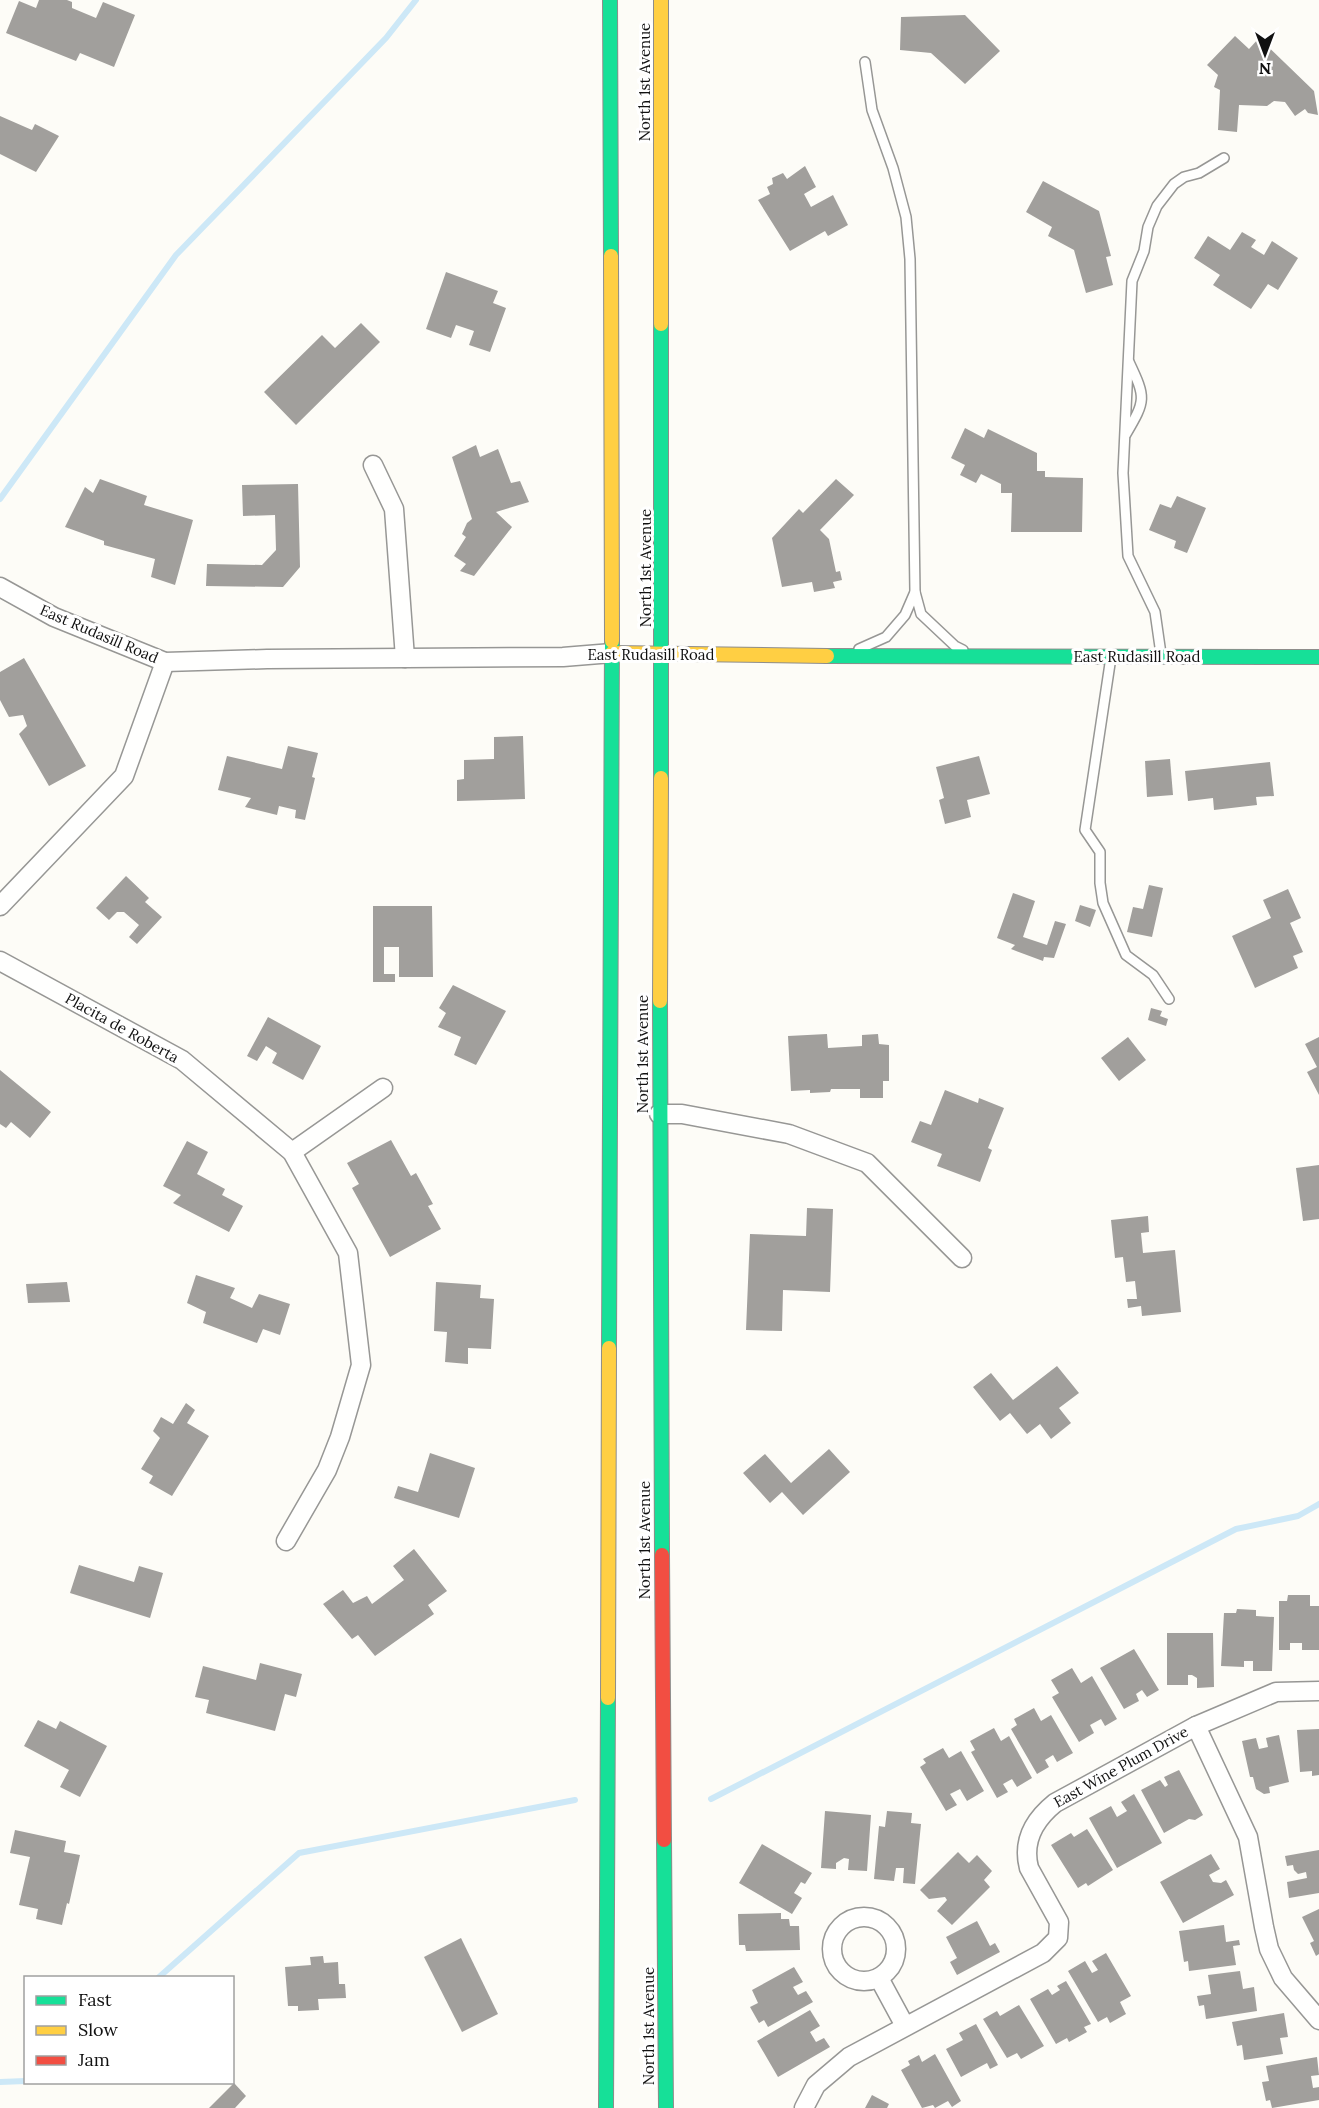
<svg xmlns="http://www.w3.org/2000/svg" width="1319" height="2108" font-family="Lora,serif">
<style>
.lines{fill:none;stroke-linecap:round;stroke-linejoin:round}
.stream{stroke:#cde8f7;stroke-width:6}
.building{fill:#a19f9c}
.lane-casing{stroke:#979795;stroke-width:12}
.street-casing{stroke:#979795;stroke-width:21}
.fast-casing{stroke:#8e8d8b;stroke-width:16}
.slow-casing{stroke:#8e8d8b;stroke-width:16}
.jam-casing{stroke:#8e8d8b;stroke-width:16}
.lane{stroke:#fffffe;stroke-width:9}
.street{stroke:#fffffe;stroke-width:18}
.fast{stroke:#16e098;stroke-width:14}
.slow{stroke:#ffcf43;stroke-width:14}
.jam{stroke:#f24e42;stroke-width:14}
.labels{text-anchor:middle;stroke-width:6;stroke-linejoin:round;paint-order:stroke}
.street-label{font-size:15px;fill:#111;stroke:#fff}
</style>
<rect width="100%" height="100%" fill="#fdfcf7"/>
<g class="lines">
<!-- stream -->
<g class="stream">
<path d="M0,499L176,255L386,38L416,0"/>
<path d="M711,1799L1236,1529L1298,1516L1319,1504"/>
<path d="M158,1978L299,1853L575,1800"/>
<path d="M0,2082L26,2081"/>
</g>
</g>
<!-- building -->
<g class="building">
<path d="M39,0H67L72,2V8L96,18L103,2L135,15L114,67L80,53L76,61L6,33L19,1L36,8Z"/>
<path d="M965,15L1000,51L965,84L931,53L900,50L901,17Z"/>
<path d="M1235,36L1249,49L1259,38L1314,91L1318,115L1308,113L1305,109L1295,116L1285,102L1274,101L1267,106L1239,105L1237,132L1218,130L1220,90L1214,87L1218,75L1207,65Z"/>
<path d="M0,116L32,130L35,124L59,136L36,172L0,154Z"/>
<path d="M805,166L816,187L804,194L811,207L833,195L848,225L828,236L825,231L790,251L758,200L770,194L767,187L773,184L772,178L783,173L787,179Z"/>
<path d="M1043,181L1099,211L1111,256L1106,257L1113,285L1086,293L1074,250L1048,236L1052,227L1026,212Z"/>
<path d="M1242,232L1256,240L1251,247L1264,255L1272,241L1298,258L1278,290L1268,284L1251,309L1213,285L1220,275L1194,258L1208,236L1230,250Z"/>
<path d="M446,272L498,291L493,303L506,308L490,352L469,345L474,331L456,325L451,338L426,329Z"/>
<path d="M361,323L380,342L296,425L264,392L322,335L335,348Z"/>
<path d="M965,428L984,438L988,429L1037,453V471H1045V477L1083,478L1082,532H1011L1012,493H1001V484L981,474L976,483L960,475L965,465L951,458Z"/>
<path d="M476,445L480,457L498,449L511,483L520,481L529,502L496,512L512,527L474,576L460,571L466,564L454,556L466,537L462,534L467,523L472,519L452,457Z"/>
<path d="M100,479L147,496L144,505L193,520L175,585L151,577L155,559L104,545V541L65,527L85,487L93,493Z"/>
<path d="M836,479L854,495L820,530L829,539L836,572L840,571L842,580L833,582L835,588L814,592L812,582L782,587L772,538L799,509L803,513Z"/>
<path d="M298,484L300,567L283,587L206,586L207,564L262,565L276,550L275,515L243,516L242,485Z"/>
<path d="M1177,496L1206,508L1187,553L1174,548L1176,541L1149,530L1160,504L1171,508Z"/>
<path d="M24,658L86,766L49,786L19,734L27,726L23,715L9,717L0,700V672Z"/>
<path d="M523,736L525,799L457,801V780L464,779V760L494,759V737Z"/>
<path d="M288,746L318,753L312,777L315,778L305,820L295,818L296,810L279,806L277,815L245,807L251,798L218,790L227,756L282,769Z"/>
<path d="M979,756L990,794L967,800L971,817L945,824L939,800L944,798L936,767Z"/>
<path d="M1170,759L1173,795L1147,797L1145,761Z"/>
<path d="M1270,762L1274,796L1256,797L1257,805L1214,810L1213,798L1188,801L1185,771Z"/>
<path d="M126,876L149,898L145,902L162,917L137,944L129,937L139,925L124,912H117L109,920L96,908Z"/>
<path d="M1149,885L1163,888L1152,937L1127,932L1133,907L1143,909Z"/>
<path d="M1288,889L1301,918L1290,923L1303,952L1293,956L1298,968L1255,988L1232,936L1271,918L1263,900Z"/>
<path d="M1013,893L1035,901L1023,937L1047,945L1055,921L1066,924L1054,958L1044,957L1043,961L1011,949L1015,945L997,938Z"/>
<path d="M1080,905L1096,910L1090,927L1075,921Z"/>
<path d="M373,906H432L433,977H399V947H384V974H395V982H373Z"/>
<path d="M453,985L506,1011L476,1065L454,1055L461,1037L438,1027L446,1013L439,1008Z"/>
<path d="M1151,1008L1162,1011L1160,1016L1168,1019L1166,1026L1148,1020Z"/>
<path d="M268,1017L321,1046L303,1080L272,1063L277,1053L266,1046L257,1061L247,1056Z"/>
<path d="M827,1034L828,1048L862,1046V1035L878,1034L879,1044L889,1045V1081H883V1098H860V1089H831L830,1092L810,1093V1090L791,1091L788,1036Z"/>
<path d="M1128,1037L1146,1060L1119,1081L1101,1058Z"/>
<path d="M1319,1037V1095L1307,1072L1317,1067L1305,1044Z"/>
<path d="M0,1070L51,1112L30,1138L11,1122L6,1128L0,1124Z"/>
<path d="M945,1090L978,1103L979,1098L1004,1108L988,1148L992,1150L980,1182L937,1166L942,1154L911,1142L920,1121L931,1125Z"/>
<path d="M391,1140L411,1176L416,1173L433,1204L428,1206L441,1229L390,1257L352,1188L359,1184L347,1163Z"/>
<path d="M187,1141L208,1152L197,1174L225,1189L222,1195L243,1206L229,1232L173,1203L181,1195L163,1186Z"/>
<path d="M1319,1165V1219L1303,1221L1296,1168Z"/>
<path d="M807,1208L833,1209L830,1292L783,1290L782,1331L746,1330L750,1234L806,1236Z"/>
<path d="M1148,1216L1149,1232L1141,1233L1143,1253L1175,1250L1181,1312L1142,1316L1141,1306L1128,1308L1127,1299H1137L1135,1281L1126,1282L1123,1257L1115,1258L1111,1220Z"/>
<path d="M196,1275L235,1288L230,1298L252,1308L259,1294L290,1304L280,1335L263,1329L257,1343L203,1323L206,1312L187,1303Z"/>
<path d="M67,1282L70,1302L28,1303L26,1284Z"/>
<path d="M436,1282L481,1285L480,1298L494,1299L491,1349L468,1348V1364L445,1362L447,1332L434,1331Z"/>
<path d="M1057,1366L1079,1393L1059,1408L1071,1423L1051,1439L1040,1424L1027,1434L1010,1413L1000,1421L973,1387L991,1373L1013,1400Z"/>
<path d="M186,1403L195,1410L187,1423L209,1436L172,1496L149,1483L153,1476L141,1469L160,1438L153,1431L161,1417L173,1424Z"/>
<path d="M829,1449L850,1472L803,1515L782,1492L770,1503L743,1473L765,1454L791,1483Z"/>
<path d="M430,1453L475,1468L459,1518L394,1498L398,1486L418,1492Z"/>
<path d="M414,1549L447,1591L428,1605L434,1614L375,1656L358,1635L352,1639L323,1604L343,1590L353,1603L367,1596L372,1604L404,1580L393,1566Z"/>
<path d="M79,1565L134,1582L139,1566L163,1573L150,1618L70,1593Z"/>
<path d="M1288,1595H1310V1606H1319V1650H1302V1643H1290V1650H1279V1601H1287Z"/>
<path d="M1237,1609L1256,1610V1616L1274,1617L1272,1671H1253V1661H1244V1667L1221,1666L1224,1613H1236Z"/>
<path d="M1167,1633H1213L1214,1687L1197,1688V1678L1192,1675H1188V1685H1167Z"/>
<path d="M1134,1649L1159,1690L1147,1697L1142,1690L1136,1694L1139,1701L1124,1709L1100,1668Z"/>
<path d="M260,1663L302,1674L296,1697L285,1694L275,1731L206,1713L209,1700L195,1697L203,1666L256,1680Z"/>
<path d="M1072,1668L1081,1683L1092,1676L1117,1719L1105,1726L1101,1719L1090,1725L1094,1733L1079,1742L1052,1697L1059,1693L1051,1680Z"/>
<path d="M1034,1708L1041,1721L1051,1715L1073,1753L1057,1762L1053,1755L1045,1760L1049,1767L1037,1774L1011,1729L1017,1725L1014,1719Z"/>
<path d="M38,1720L56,1729L60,1721L107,1746L80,1797L60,1787L69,1770L24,1746Z"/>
<path d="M994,1728L1001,1741L1009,1736L1032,1778L1017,1787L1012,1779L1003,1784L1008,1792L997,1798L971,1752L975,1750L970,1741Z"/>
<path d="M1319,1729V1775L1312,1776V1771L1300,1772L1297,1730Z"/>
<path d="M1279,1735L1289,1782L1269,1787L1270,1793L1264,1794L1256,1789L1253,1777H1250L1242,1741L1256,1738L1259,1749L1268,1747L1266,1738Z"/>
<path d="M943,1748L949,1758L961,1751L984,1791L967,1801L960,1789L950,1794L957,1805L946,1811L920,1767L926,1763L923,1759Z"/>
<path d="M1179,1770L1203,1815L1195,1820L1189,1819L1164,1833L1141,1790L1160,1780L1165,1787L1168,1785L1164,1777Z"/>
<path d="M1134,1794L1162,1843L1117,1868L1089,1818L1111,1806L1117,1817L1127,1811L1121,1802Z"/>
<path d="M825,1811L871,1815L867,1871L848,1870L849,1859L844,1858L836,1863V1869L821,1868Z"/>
<path d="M887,1811L912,1813L911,1823L921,1824L915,1884L903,1883L904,1868H896L894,1881L874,1879L879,1826L885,1827Z"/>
<path d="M1087,1829L1113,1870L1088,1886L1086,1883L1078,1888L1051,1845L1071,1833L1074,1837Z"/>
<path d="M15,1830L66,1841L64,1852L80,1855L69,1904L67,1903L62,1925L36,1919L38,1909L19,1905L30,1857L10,1853Z"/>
<path d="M762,1844L812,1873L805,1884L801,1882L794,1893L802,1898L792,1914L739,1883Z"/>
<path d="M1319,1850V1893L1289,1898L1287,1882L1307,1878L1306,1872L1298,1874L1294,1870L1293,1865L1287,1866L1285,1856Z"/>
<path d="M958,1852L969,1863L977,1855L992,1871L984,1880L990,1887L952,1925L937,1911L947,1900L945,1897L929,1899L920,1890Z"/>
<path d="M1211,1854L1220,1869L1209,1875L1213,1882L1221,1883L1226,1880L1234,1895L1183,1923L1160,1882Z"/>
<path d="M1319,1909V1954L1316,1956L1310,1943L1314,1941L1302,1917Z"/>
<path d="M781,1913V1919H789L790,1926H799L800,1950L746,1951L745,1945H739L738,1914Z"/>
<path d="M977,1921L990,1946L995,1943L1000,1952L957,1975L950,1962L957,1958L946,1937Z"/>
<path d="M1224,1925L1226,1942L1239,1940L1240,1945L1233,1946L1236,1965L1189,1971L1188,1961L1184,1962L1179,1931Z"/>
<path d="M461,1938L498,2014L462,2032L424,1957Z"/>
<path d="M1106,1953L1131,1996L1120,2002L1126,2014L1110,2023L1107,2017L1098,2022L1068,1971L1085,1961L1092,1973L1098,1970L1092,1961Z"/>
<path d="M323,1956L324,1963L338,1962L339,1984H345L346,1998L318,1999L319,2010L298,2011V2006H288L285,1967L311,1965L310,1957Z"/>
<path d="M794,1967L803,1982L793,1987L798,1995L806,1991L813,2002L768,2027L764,2020L759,2023L750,2007L758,2003L752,1990Z"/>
<path d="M1240,1971L1243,1989L1254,1987L1257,2011L1206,2019L1204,2005L1199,2006L1197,1996L1211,1994L1208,1975Z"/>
<path d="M1066,1981L1091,2024L1084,2027L1087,2032L1069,2042L1067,2038L1056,2044L1030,1999L1048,1989L1052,1995L1060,1990L1057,1986Z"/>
<path d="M1019,2005L1044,2046L1021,2059L1017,2053L1007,2058L983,2019L997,2011L1000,2016Z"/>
<path d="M810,2010L820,2026L810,2032L816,2042L824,2038L830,2047L778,2077L757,2041Z"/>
<path d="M1284,2013L1288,2037L1280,2038L1283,2054L1244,2060L1242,2045L1237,2046L1232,2022Z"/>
<path d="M976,2024L998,2065L990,2069L987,2063L961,2077L946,2049L963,2040L959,2033Z"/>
<path d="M935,2054L961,2101L952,2107L948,2101L935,2108L933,2105L922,2108L901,2070L910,2065L908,2061L919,2055L922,2062Z"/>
<path d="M1317,2057L1319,2075L1311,2076L1313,2088L1319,2087V2100L1272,2108L1270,2100L1266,2101L1262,2082L1269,2081L1266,2066Z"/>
<path d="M234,2083L246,2096L235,2108H209Z"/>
<path d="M872,2095L889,2104L887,2108H865Z"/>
</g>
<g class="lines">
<!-- lane casing -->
<g class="lane-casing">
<g id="lane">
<path d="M1126,434C1146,400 1146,398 1129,362"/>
<path d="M915,592L921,614L955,646L963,650"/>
<path d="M859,649L886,637L905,615L915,592L910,259L906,217L893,168L872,110L865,62"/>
<path d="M1161,654L1155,612L1128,556L1123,473L1132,281L1144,251L1148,227L1157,206L1174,184L1184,177L1199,173L1224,158"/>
<path d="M1111,657L1085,830L1100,852V883L1103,903L1126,955L1153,975L1169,999"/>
</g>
</g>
<!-- street casing -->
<g class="street-casing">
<g id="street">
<path d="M373,465L394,509L405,658"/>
<path d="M0,587L54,617L165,662L267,659L563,657L612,653"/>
<path d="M0,906L124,776L165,662"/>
<path d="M0,961L182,1060L292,1152L348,1253L361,1365L340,1437L327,1470L286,1541"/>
<path d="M659,1114H682L789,1134L867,1163L962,1258"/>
<path d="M292,1152L383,1088"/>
<path d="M1196,1726L1248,1837L1264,1927L1269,1949L1283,1978L1319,2020"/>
<circle cx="864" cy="1949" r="32"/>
<path d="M879,1978L905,2026"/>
<path d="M804,2108L816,2085L849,2057L1043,1953L1058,1938L1059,1922L1029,1868C1022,1841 1034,1820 1055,1803L1196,1726L1276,1692L1319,1691"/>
</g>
</g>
<!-- fast casing -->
<g class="fast-casing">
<g id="fast">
<path d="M610,0L611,256"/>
<path d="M827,656L1319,657"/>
<path d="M661,778V324"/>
<path d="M660,1001L662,1555"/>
<path d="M609,1348L612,641"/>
<path d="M664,1840L666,2108"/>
<path d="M606,2108L608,1698"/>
</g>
</g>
<!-- slow casing -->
<g class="slow-casing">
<g id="slow">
<path d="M661,0V324"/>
<path d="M611,256L612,641"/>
<path d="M612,653L827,656"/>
<path d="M660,1001L661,778"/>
<path d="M608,1698L609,1348"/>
</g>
</g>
<!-- jam casing -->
<g class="jam-casing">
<path id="jam" d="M662,1555L664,1840"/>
</g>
<!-- lane -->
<use href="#lane" class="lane"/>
<!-- street -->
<use href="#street" class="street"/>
<!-- fast -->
<use href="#fast" class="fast"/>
<!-- slow -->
<use href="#slow" class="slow"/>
<!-- jam -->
<use href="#jam" class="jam"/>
</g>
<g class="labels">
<!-- street labels -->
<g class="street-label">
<text transform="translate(645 82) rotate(-90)" y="5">North 1st Avenue</text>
<text transform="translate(646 568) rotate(-90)" y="5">North 1st Avenue</text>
<text transform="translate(99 634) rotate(23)" y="5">East Rudasill Road</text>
<text x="651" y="660">East Rudasill Road</text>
<text x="1137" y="662">East Rudasill Road</text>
<text transform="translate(122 1028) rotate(29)" y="5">Placita de Roberta</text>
<text transform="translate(643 1054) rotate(-90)" y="5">North 1st Avenue</text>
<text transform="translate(645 1540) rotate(-90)" y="5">North 1st Avenue</text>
<text transform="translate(1121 1767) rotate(-29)" y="5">East Wine Plum Drive</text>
<text transform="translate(649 2026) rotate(-90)" y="5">North 1st Avenue</text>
</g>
</g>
<!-- legend -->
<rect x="24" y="1976" width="210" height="108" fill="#ffffff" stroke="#a0a0a0" stroke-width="1.5"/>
<rect x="36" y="1996" width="30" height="9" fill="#16e098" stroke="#a0a0a0" stroke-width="1.5"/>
<text x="78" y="2006" font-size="18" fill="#111111">Fast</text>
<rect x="36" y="2026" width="30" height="9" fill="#ffcf43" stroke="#a0a0a0" stroke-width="1.5"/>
<text x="78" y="2036" font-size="18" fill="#111111">Slow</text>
<rect x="36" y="2056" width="30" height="9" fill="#f24e42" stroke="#a0a0a0" stroke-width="1.5"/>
<text x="78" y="2066" font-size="18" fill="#111111">Jam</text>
<!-- north arrow -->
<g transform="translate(1265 54) rotate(180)" stroke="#ffffff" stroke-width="4.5" paint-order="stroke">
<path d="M0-4.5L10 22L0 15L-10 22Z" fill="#111111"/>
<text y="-9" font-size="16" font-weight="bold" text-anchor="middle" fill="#111111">N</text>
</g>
</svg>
